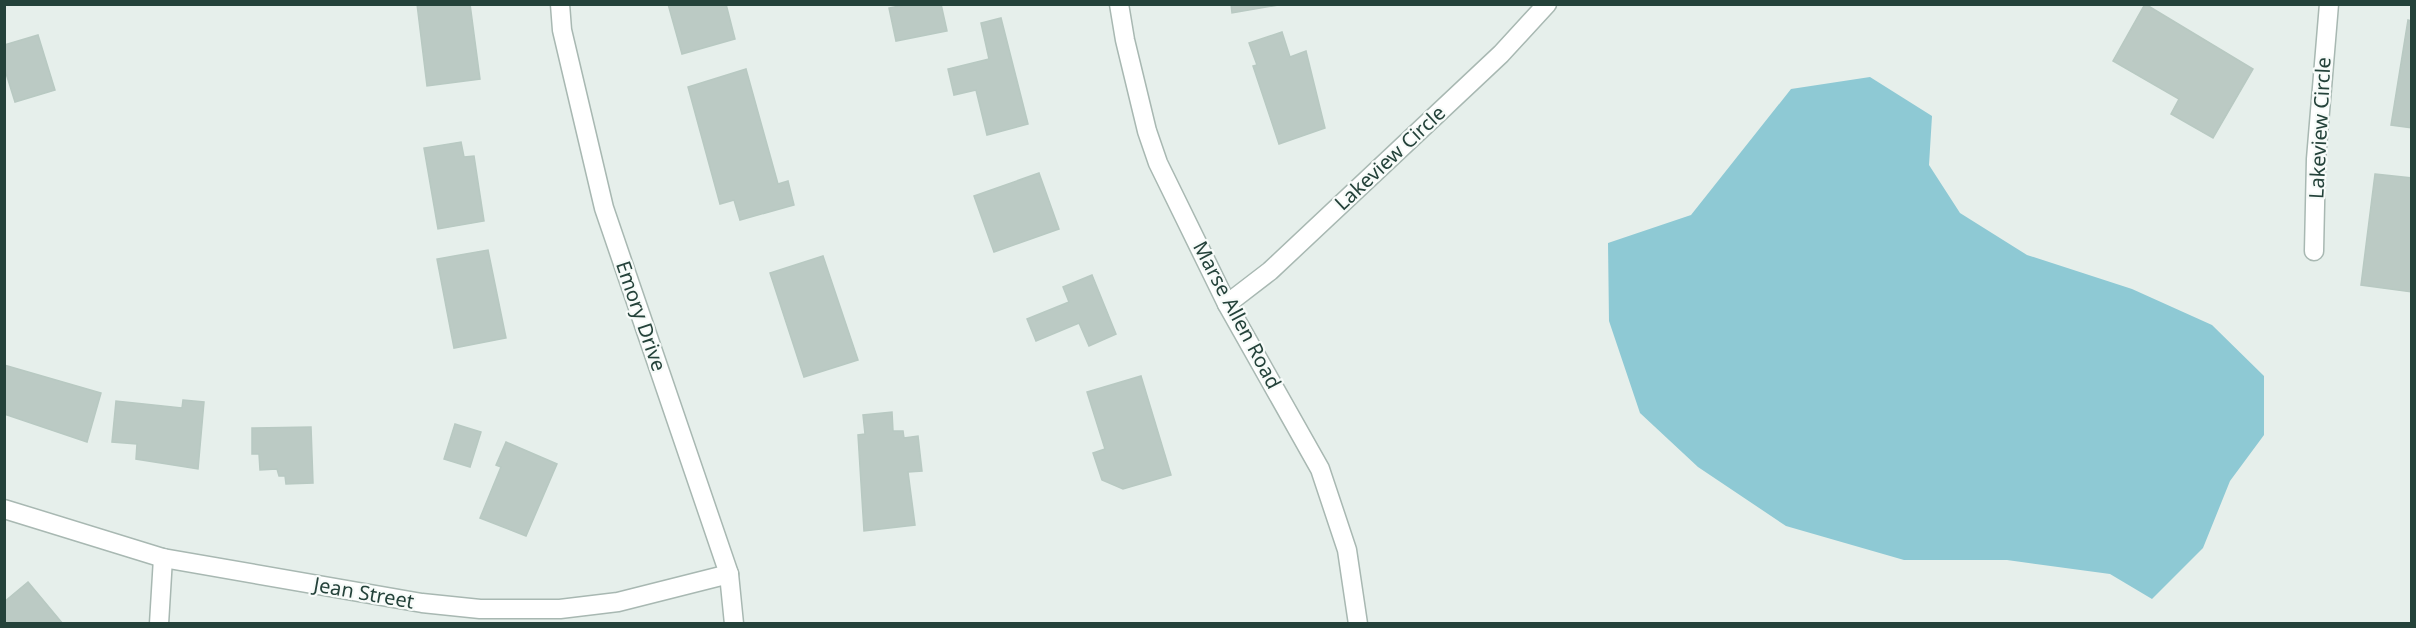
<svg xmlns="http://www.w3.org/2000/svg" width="2416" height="628" font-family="'Noto Sans',sans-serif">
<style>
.water{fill:#8ec9d4}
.building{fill:#bbcac4;stroke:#b8c9c2;stroke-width:1.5}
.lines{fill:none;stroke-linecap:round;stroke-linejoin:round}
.street-casing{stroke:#a8b8b2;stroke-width:21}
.street{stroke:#fff;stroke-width:18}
.labels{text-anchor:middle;stroke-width:4.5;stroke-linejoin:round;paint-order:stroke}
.street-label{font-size:20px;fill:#24423a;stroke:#f7fbf9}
</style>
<rect width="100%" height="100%" fill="#e6efeb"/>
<!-- water -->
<path class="water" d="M1870,77L1932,116L1929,165L1960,213L2027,255L2132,289L2212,325L2264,376V435L2230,481L2203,548L2152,599L2110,574L2007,560H1904L1786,526L1698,467L1640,413L1609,321L1608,243L1691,215L1791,89Z"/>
<!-- building -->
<g class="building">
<path d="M417,4H470L480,79L427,86Z"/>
<path d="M668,4H726L735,39L682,54Z"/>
<path d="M909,4H941L947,31L896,41L889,8Z"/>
<path d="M1231,4H1284L1232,13Z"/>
<path d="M2145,4L2253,69L2213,138L2171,114L2179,99L2113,61Z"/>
<path d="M1001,18L1028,124L987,135L976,90L954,95L948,69L989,59L981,23Z"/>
<path d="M2408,20L2412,21V128L2391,125Z"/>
<path d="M1282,32L1290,57L1306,51L1325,128L1279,144L1253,66L1257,65L1249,43Z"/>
<path d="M38,35L55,90L15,102L4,67V45Z"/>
<path d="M746,69L778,184L788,181L794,205L740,220L734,200L720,204L688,87Z"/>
<path d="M461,142L464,157L474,156L484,221L438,229L424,148Z"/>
<path d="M1039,173L1059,229L994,252L974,196Z"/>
<path d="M2375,174L2412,178V292L2361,285Z"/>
<path d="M488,250L506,338L454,348L437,259Z"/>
<path d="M823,256L858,360L804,377L770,273Z"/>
<path d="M1092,275L1116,334L1089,346L1079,323L1036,341L1027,319L1069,302L1063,287Z"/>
<path d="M4,365L101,393L87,442L4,414Z"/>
<path d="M1141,376L1171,475L1123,489L1102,480L1093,453L1105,449L1087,392Z"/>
<path d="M183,400L204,402L198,469L136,459L137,444L112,442L116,401L182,408Z"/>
<path d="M892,412L893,431H903L904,438L918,436L922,471L908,472L915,525L864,531L858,435L865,434L863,415Z"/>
<path d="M455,424L481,432L470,467L444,459Z"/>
<path d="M311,427L313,483L286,484L285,476H279L277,469L260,470L259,454H252V428Z"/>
<path d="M506,442L557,464L526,536L480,518L501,467L496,465Z"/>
<path d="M28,582L63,624H4V602Z"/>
</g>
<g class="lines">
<!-- street casing -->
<g class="street-casing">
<g id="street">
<path d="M560,4L562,30L604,208L729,574L734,624"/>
<path d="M1119,4L1125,40L1147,131L1158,163L1227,304L1320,469L1347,550L1358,624"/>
<path d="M2314,251L2316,159L2329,4"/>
<path d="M1227,304L1270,271L1501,54L1547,4"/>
<path d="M4,509L163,558L422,603L480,609H560L618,602L729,574"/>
<path d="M159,624L163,558"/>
</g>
</g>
<!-- street -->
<use href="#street" class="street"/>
</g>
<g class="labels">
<!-- street labels -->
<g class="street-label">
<text transform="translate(2320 128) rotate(-87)" y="7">Lakeview Circle</text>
<text transform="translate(1390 158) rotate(-43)" y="7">Lakeview Circle</text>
<text transform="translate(1237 315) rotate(62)" y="7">Marse Allen Road</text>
<text transform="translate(641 316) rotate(71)" y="7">Emory Drive</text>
<text transform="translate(364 593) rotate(10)" y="7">Jean Street</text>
</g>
</g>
<!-- border -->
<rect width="2416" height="628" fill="none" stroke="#24423a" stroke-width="12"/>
</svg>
